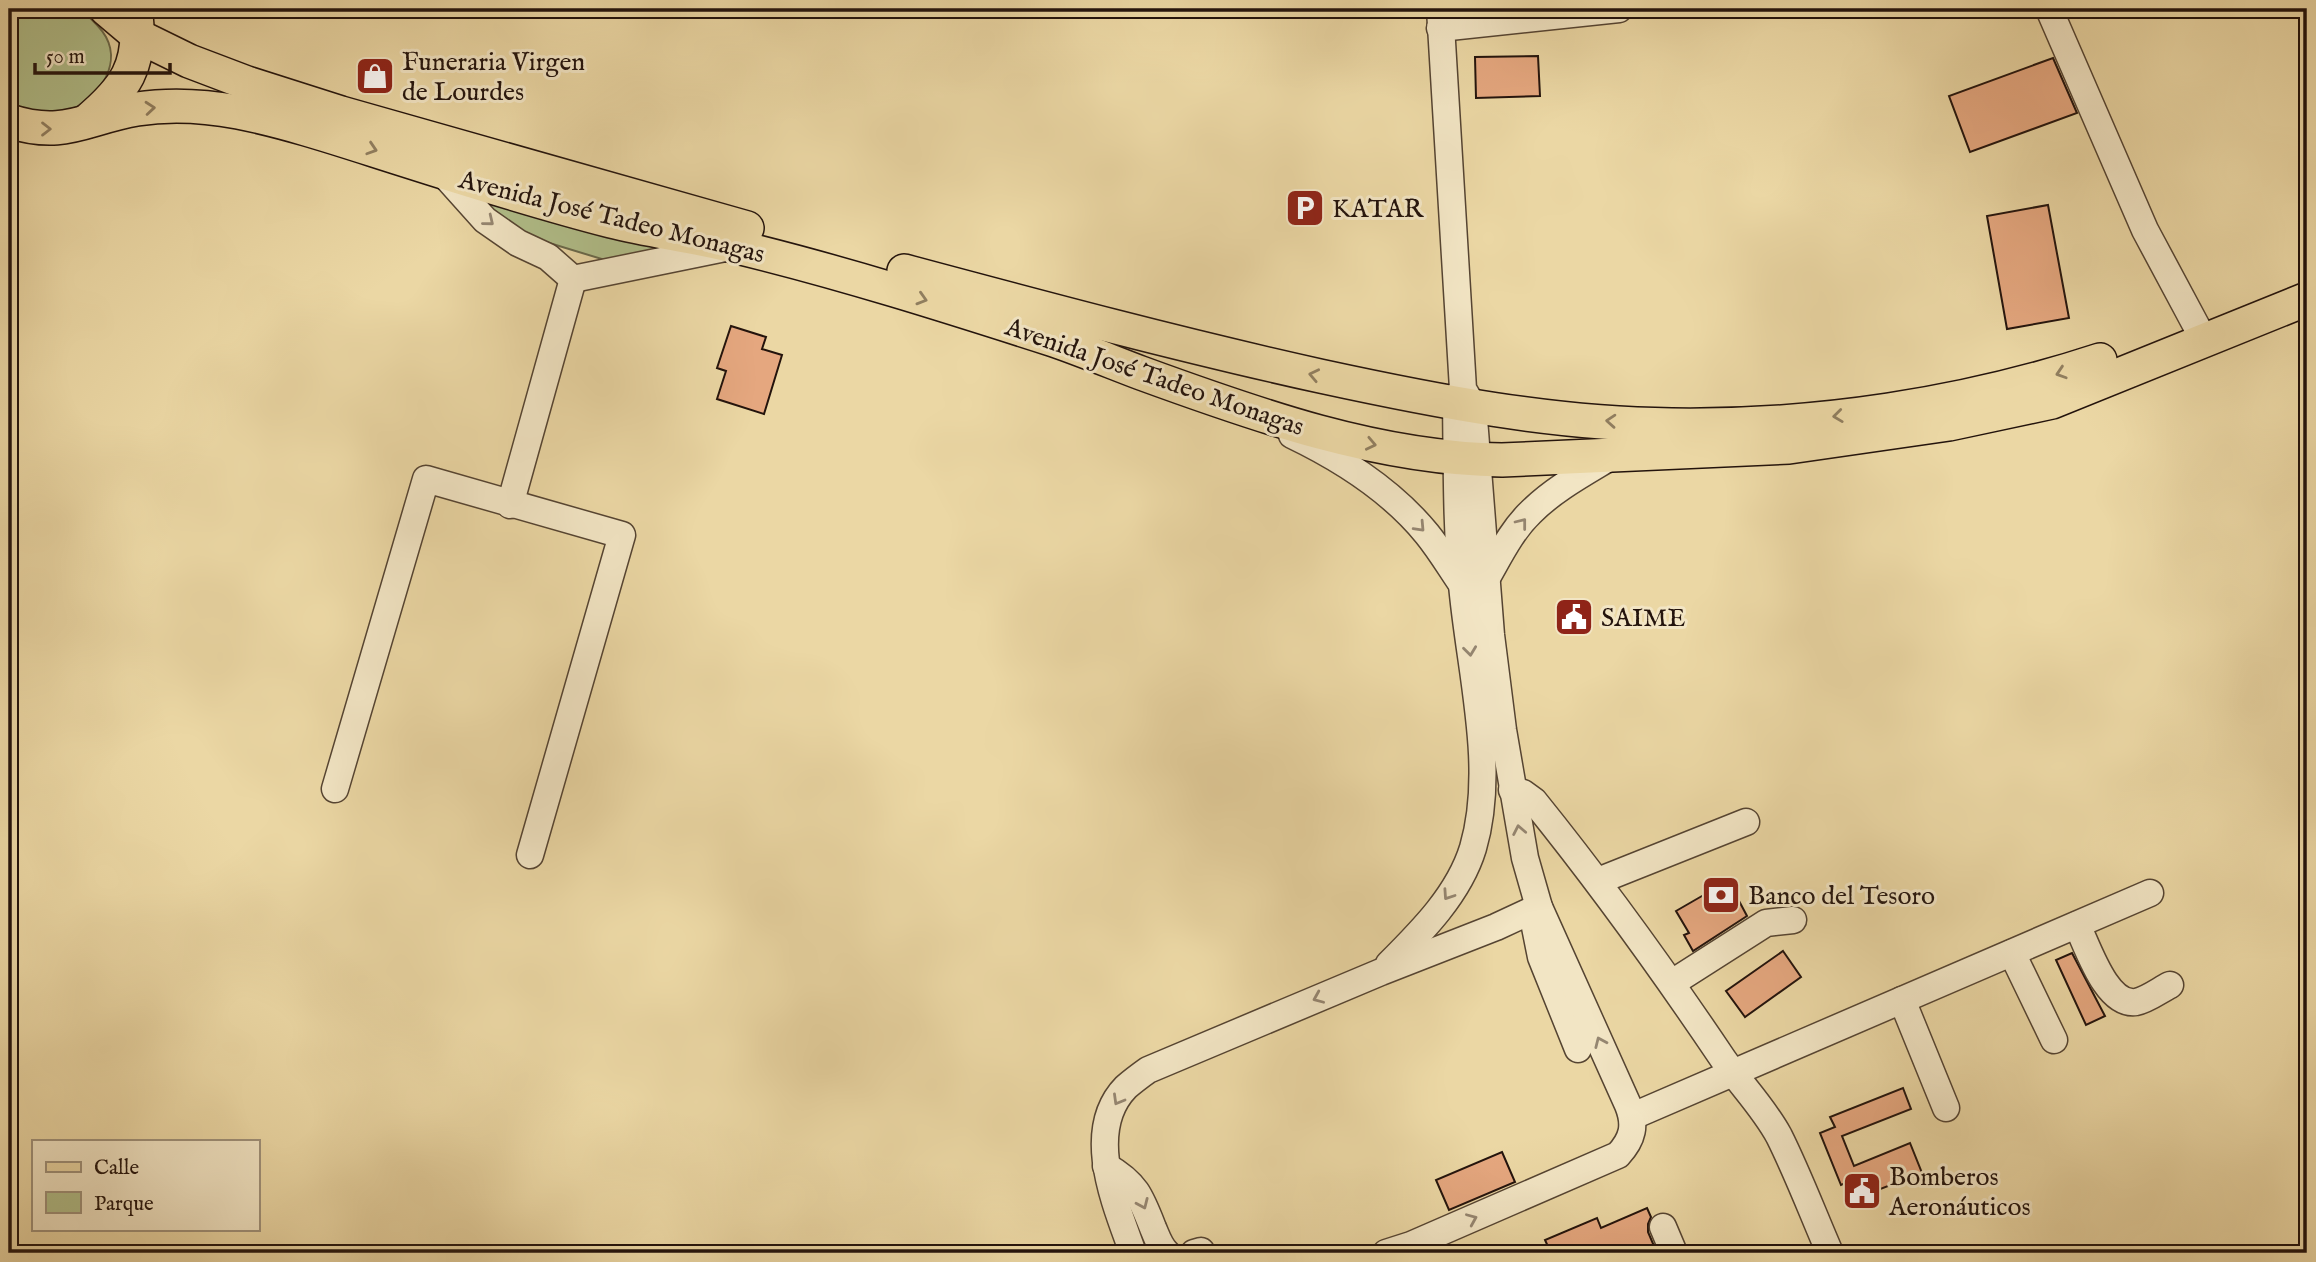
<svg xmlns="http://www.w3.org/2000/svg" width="2316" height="1262" font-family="'IM FELL English',serif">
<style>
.green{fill:#b1bf8a;stroke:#6a694b;stroke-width:2}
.building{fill:#e5a77f;stroke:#23130c;stroke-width:2}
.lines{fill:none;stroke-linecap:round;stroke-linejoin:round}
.minor-casing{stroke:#554432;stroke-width:29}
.major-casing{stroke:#23130c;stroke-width:36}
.minor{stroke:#f2e5c4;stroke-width:26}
.major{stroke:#ebd7a4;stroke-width:33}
.oneway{stroke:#917f60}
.oneway2{stroke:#958671}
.labels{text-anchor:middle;stroke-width:6;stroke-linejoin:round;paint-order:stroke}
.poi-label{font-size:26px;fill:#23130c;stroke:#f2e5c4;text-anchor:start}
.street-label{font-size:26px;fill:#23130c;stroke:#f2e5c4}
</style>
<rect width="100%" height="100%" fill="#ebd7a4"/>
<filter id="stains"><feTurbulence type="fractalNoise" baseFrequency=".00286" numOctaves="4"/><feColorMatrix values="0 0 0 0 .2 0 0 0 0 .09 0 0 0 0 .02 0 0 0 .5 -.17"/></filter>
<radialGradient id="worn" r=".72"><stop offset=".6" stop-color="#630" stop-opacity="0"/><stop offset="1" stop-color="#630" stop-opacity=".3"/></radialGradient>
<!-- green -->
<g class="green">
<path d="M9,9H80C89,17 100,26 106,37C123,68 93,105 64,114C51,119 23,114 9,114Z"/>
<path d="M468,192L677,253L605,260L533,238Z"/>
</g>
<!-- building -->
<g class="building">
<path d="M1538,56L1540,96L1476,98L1475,57Z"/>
<path d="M2053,58L2077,113L1970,152L1949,96Z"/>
<path d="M2048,205L2069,318L2007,329L1987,216Z"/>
<path d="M731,326L766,337L762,349L782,355L764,414L717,399L726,371L717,368Z"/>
<path d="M1721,885L1732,903L1738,899L1747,916L1693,951L1684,935L1689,933L1676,911Z"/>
<path d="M1783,951L1801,977L1745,1017L1726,991Z"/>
<path d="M2072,953L2105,1016L2086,1025L2056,960Z"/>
<path d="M1903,1088L1911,1109L1842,1136L1854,1166L1910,1143L1922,1173L1857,1198L1850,1181L1841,1185L1820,1133L1835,1127L1830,1117Z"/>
<path d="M1502,1152L1515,1182L1449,1210L1436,1180Z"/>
<path d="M1647,1208L1651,1217L1648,1224V1232L1657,1253H1551L1545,1240L1597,1218L1601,1228Z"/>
</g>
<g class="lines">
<!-- minor casing -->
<g class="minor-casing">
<g id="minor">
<path d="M2049,9L2145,230L2198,329"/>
<path d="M1440,28L1619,9"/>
<path d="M442,172L485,220L518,243L548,257L573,279L730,247"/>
<path d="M1292,435C1342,459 1392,491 1427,534C1440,550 1450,567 1461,583"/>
<path d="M510,505L573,279"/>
<path d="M1485,581C1499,557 1511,531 1531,512C1554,489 1584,473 1612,456"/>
<path d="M335,789L426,479L622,535L530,855"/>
<path d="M1512,790L1523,793L1534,801C1601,884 1663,970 1723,1059C1741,1085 1764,1108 1779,1136C1798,1174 1813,1214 1830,1253"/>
<path d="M1598,881L1746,822"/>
<path d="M1534,922L1541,957L1578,1049"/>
<path d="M2077,925C2088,947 2106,1006 2136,1002C2147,1000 2160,990 2170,985"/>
<path d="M2012,953L2054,1040"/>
<path d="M1389,964C1422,931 1459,894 1473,848C1497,767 1469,668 1462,584C1456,524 1457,463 1456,403L1460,393"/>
<path d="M1672,983L1766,923L1793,920"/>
<path d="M1902,1000L1946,1108"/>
<path d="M1633,1116L2150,893"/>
<path d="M1106,1166C1136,1183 1141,1197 1153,1228C1157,1237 1160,1247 1167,1253"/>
<path d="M1663,1227L1674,1253"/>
<path d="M1133,1253C1116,1205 1083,1131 1126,1087C1133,1081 1141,1075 1148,1070L1381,972L1496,927L1539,907"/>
<path d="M1194,1253L1201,1251"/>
<path d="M1386,1253L1411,1245L1618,1155C1633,1139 1636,1125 1628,1105L1539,907L1525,858L1503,730L1491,635L1473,406L1463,389L1440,9"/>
</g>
</g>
<!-- major casing -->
<g class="major-casing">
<g id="major">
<path d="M106,9L138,36L189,61L247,83L341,113L747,228"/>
<path d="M9,121C65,139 84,118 137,109C170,104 205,106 238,112C293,123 348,142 402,159C471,181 541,203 611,221C651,231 693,236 733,246C841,272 948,306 1054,340C1083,350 1112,362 1141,373C1256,415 1380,459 1502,460L1789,447L1949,424L2052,402L2307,299"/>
<path d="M87,121C125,89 142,66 136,15"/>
<path d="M904,271C1042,308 1180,345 1320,376C1435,401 1553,424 1672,425C1816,427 1963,405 2100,360"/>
</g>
</g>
<!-- minor -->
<use href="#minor" class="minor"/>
<!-- major -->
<use href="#major" class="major"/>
</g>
<!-- one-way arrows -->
<defs><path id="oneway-chevron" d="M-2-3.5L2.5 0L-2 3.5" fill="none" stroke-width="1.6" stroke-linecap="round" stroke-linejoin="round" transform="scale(1.75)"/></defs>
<g class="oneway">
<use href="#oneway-chevron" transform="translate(150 108) rotate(-5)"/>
<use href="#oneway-chevron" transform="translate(46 129)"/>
<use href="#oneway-chevron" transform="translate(372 149) rotate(18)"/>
<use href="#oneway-chevron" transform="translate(922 299) rotate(17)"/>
<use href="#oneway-chevron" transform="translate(2061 373) rotate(162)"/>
<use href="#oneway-chevron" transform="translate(1314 375) rotate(-168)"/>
<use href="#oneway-chevron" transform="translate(1838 416) rotate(173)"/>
<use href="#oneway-chevron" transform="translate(1611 421) rotate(-176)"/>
<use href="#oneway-chevron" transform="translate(1371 444) rotate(12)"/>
</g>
<g class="oneway2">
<use href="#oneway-chevron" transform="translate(489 221) rotate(39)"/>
<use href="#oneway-chevron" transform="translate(1522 523) rotate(-52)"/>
<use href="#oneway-chevron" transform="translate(1420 527) rotate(47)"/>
<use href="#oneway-chevron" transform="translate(1470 651) rotate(83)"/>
<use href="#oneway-chevron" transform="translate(1519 830) rotate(-101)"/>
<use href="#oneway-chevron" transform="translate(1448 895) rotate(124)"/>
<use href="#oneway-chevron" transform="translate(1318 998) rotate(157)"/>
<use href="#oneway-chevron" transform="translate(1600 1042) rotate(-114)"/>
<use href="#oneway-chevron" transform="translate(1118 1100) rotate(120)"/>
<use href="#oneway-chevron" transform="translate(1143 1204) rotate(66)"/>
<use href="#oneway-chevron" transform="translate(1472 1219) rotate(-23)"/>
</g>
<!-- icons -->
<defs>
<g id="shop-square" transform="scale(2.0125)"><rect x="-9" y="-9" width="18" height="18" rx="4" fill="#8f2418" stroke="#f2e5c4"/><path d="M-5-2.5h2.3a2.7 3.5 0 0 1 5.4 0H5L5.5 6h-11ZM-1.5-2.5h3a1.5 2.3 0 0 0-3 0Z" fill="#fff"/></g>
<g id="parking-square" transform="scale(2.0125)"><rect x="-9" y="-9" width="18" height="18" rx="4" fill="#8f2418" stroke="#f2e5c4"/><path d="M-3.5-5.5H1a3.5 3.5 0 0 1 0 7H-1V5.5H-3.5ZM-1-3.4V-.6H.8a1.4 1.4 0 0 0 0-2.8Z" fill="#fff"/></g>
<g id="civic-square" transform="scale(2.0125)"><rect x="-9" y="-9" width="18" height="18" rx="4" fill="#8f2418" stroke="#f2e5c4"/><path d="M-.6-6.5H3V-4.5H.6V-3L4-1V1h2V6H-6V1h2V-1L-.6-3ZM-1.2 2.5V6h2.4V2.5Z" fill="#fff"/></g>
<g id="bank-square" transform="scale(2.0125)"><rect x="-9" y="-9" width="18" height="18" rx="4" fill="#8f2418" stroke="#f2e5c4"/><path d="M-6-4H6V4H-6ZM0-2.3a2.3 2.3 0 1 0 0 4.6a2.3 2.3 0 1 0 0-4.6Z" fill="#fff"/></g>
</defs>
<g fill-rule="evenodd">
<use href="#shop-square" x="375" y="76"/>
<use href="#parking-square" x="1305" y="208"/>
<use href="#civic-square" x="1574" y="617"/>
<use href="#bank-square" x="1721" y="895"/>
<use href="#civic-square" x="1862" y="1191"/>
</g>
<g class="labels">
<!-- poi labels -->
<g class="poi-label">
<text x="402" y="70">Funeraria Virgen<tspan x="402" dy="30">de Lourdes</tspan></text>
<text x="1332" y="217">KATAR</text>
<text x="1601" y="626">SAIME</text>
<text x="1748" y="904">Banco del Tesoro</text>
<text x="1889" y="1185">Bomberos<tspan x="1889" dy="30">Aeronáuticos</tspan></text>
</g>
<!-- street labels -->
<g class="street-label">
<text transform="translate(612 216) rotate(14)" y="9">Avenida José Tadeo Monagas</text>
<text transform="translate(1155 376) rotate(19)" y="9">Avenida José Tadeo Monagas</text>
</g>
</g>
<!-- margin -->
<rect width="2316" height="1262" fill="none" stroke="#ebd7a4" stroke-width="35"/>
<rect x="10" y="10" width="2295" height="1241" fill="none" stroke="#23130c" stroke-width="3.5"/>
<rect x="18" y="18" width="2281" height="1227" fill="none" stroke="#23130c" stroke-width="2"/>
<!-- legend -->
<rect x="32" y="1140" width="228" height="91" fill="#f2e5c4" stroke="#9f917a" stroke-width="2"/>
<rect x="46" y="1162" width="35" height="10" fill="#ebd7a4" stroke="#9f917a" stroke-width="2"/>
<text x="94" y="1174" font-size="21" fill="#23130c">Calle</text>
<rect x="46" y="1192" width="35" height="21" fill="#b1bf8a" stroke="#9f917a" stroke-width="2"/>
<text x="94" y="1210" font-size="21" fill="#23130c">Parque</text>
<!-- scale -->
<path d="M35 63v10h135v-10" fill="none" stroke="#23130c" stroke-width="3.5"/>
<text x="46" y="63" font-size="21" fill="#23130c" stroke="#f2e5c4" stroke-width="5" paint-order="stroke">50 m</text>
<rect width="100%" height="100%" filter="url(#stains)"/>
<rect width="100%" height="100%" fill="url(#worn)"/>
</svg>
